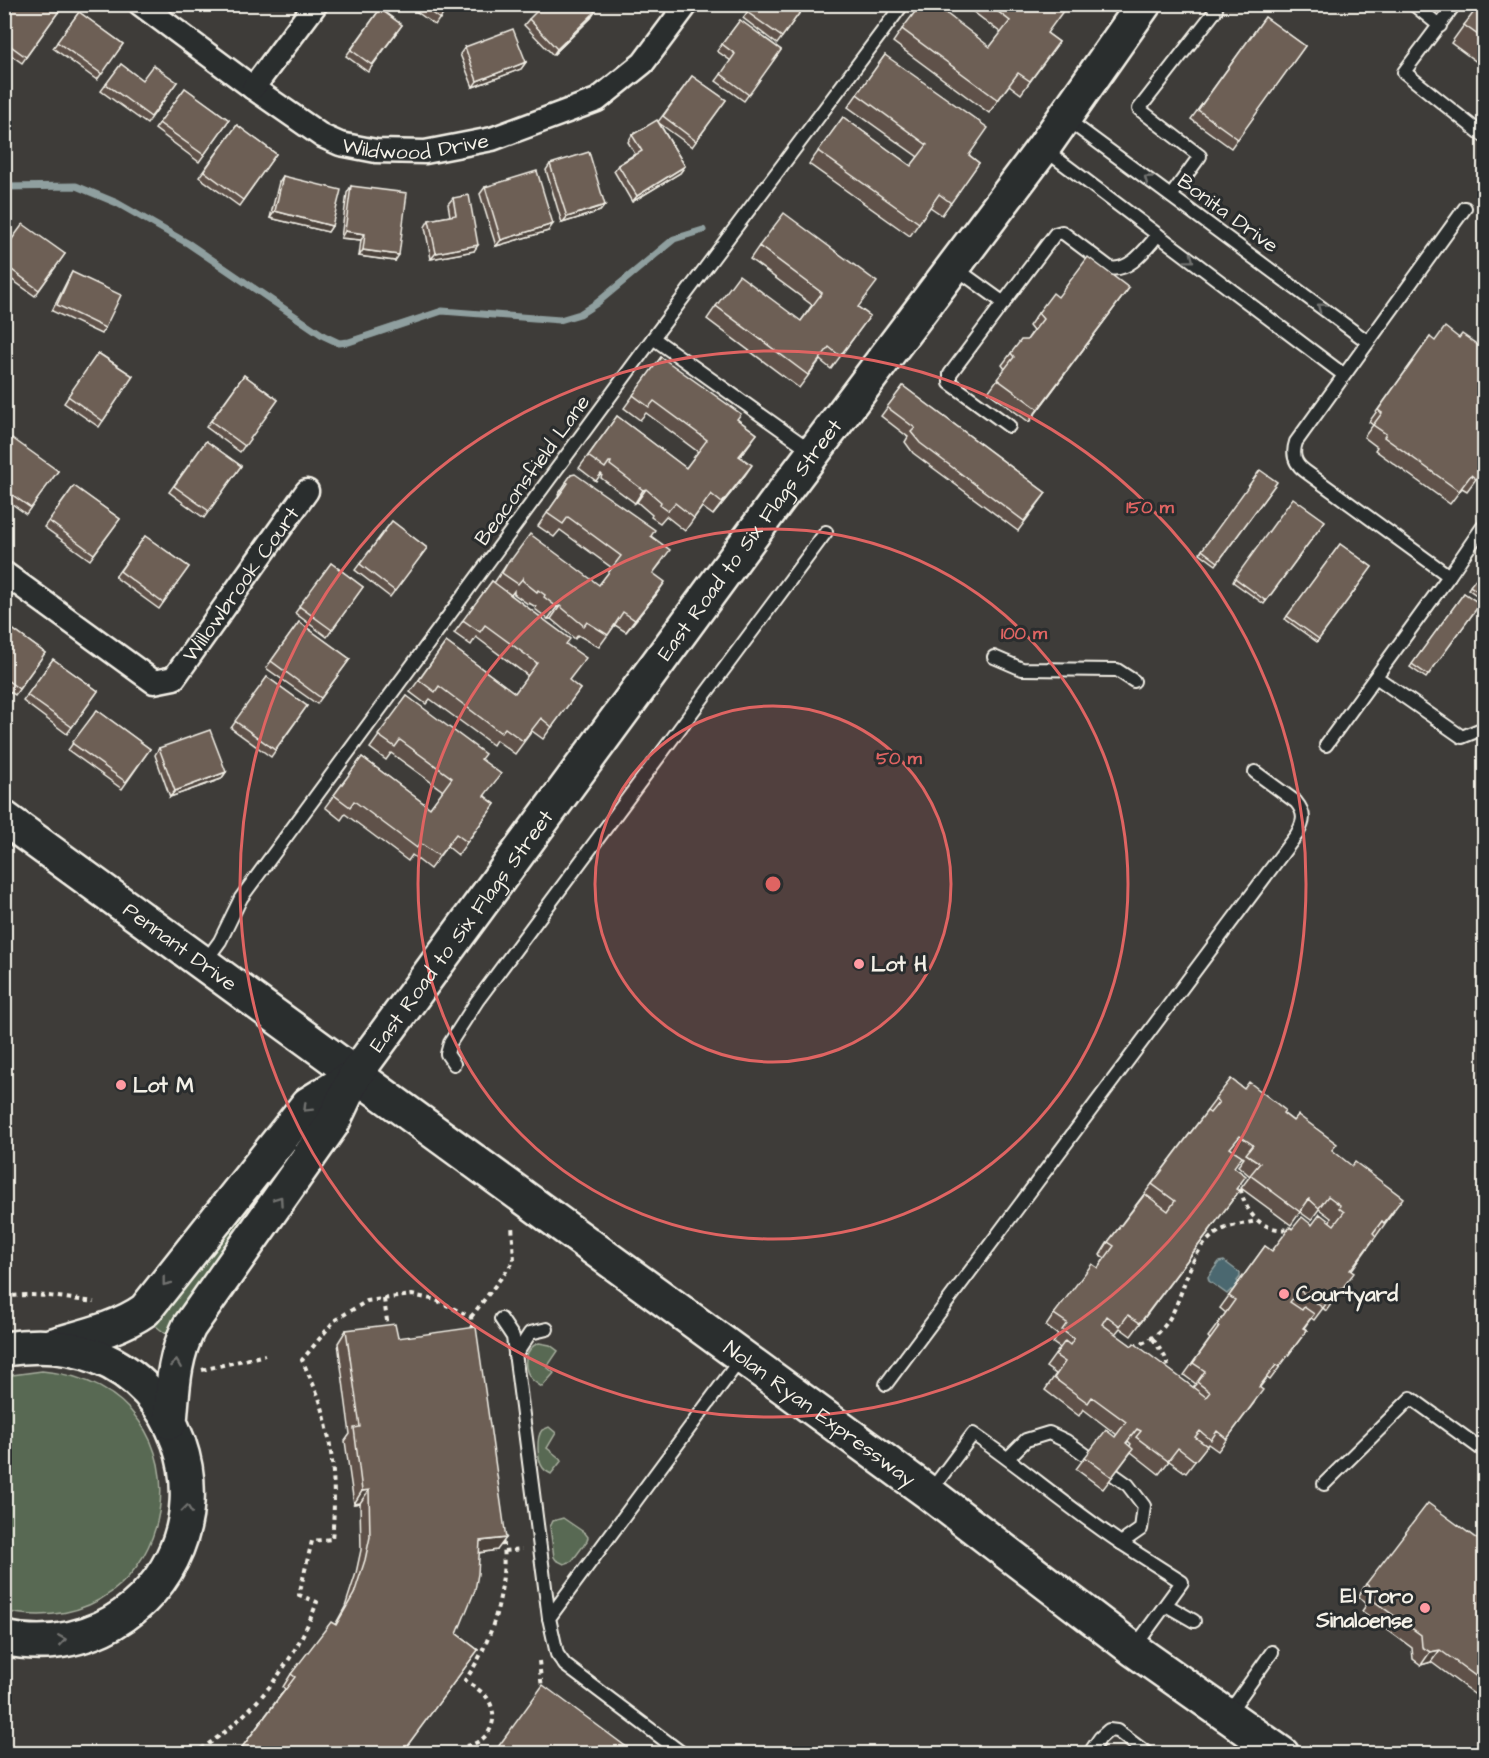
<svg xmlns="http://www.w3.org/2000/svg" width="1489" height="1758" font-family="'Architects Daughter',sans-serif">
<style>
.green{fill:#586952;stroke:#a6ad9d;stroke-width:1.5}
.water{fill:#4b686f;stroke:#8f9f9f;stroke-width:1.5}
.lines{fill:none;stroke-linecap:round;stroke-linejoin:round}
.stream{stroke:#8f9f9f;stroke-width:7}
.lane-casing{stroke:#f4f1e8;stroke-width:16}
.street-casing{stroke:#f4f1e8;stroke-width:27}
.secondary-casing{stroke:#f4f1e8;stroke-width:38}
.path{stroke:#f4f1e8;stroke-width:4;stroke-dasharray:4.5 4.5;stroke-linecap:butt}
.lane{stroke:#2a2d2e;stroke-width:12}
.street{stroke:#2a2d2e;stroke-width:22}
.secondary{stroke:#2a2d2e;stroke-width:33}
.wall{fill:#5e5148;stroke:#f4f1e8;stroke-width:1.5;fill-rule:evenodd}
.shaded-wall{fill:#4c423b;stroke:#f4f1e8;stroke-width:1.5}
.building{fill:#6d5e54;stroke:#f4f1e8;stroke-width:1.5;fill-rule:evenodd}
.oneway{stroke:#71726f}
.ring{fill:none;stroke:#df6462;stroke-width:3}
.poi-dot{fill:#ff9aa2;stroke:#2a2d2e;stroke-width:2}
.labels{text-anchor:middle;stroke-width:6;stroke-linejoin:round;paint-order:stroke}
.street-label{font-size:21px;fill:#f4f1e8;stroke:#2a2d2e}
.poi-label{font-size:21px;font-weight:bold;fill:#f4f1e8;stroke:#2a2d2e;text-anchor:start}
.centre{fill:#df6462;stroke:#2a2d2e;stroke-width:3}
.ring-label{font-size:18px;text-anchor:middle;font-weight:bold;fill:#df6462;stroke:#2a2d2e;stroke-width:6;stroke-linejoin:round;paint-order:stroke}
</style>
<rect width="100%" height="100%" fill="#3e3c39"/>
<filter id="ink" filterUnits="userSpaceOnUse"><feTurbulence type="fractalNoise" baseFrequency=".0167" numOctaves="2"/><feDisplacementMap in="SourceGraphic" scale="12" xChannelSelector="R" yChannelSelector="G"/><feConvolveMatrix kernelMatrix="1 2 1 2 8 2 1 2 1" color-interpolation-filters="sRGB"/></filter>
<g filter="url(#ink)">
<!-- green -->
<g class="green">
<path d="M285,1159L286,1162L279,1175L166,1334L152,1323Z"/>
<path d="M539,1343L550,1345L558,1351L547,1367L554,1373L542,1387C538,1384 532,1381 530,1377C522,1365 525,1348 539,1343Z"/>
<path d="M42,1371C226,1387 183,1650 4,1611L5,1376Z"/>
<path d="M549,1427L556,1433L547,1448L562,1460L551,1474C548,1472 545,1471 543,1468C537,1460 536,1437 542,1430Z"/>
<path d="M563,1518L585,1533L588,1537L587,1541L572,1561L564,1564L556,1560L554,1557L550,1527L553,1521Z"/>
</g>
<!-- water -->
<path class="water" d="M1224,1261L1240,1273V1277L1237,1281L1240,1284L1234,1292L1231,1290L1227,1294L1209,1281L1208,1277L1219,1262Z"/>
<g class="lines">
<!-- stream -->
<path class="stream" d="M4,187L76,186L117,203L189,244L324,336L339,343L349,342L442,311L560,320L580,314L597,303L674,239L703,230"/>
<!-- lane casing -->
<g class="lane-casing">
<g id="lane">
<path d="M1413,4L1440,26"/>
<path d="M1455,4L1404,72L1484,136"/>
<path d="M1065,118L1368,342"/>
<path d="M1044,149L1344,375"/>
<path d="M1171,196L1200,156L1139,109L1216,10"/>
<path d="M1465,208L1296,442C1292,454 1294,463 1305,471L1449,576L1484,525"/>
<path d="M954,267L1004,303"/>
<path d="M653,338L813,452"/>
<path d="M1009,426L950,383V374L1055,234L1062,232L1110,268C1130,272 1146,248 1158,235"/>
<path d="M994,657L1022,669L1117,670L1134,681"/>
<path d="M1376,677L1462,737L1484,728"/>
<path d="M1326,745L1449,576"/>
<path d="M204,963L220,941L241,898L653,338L903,4"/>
<path d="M454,1064L447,1054L450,1043L477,1001L826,532"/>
<path d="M501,1319L513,1337L549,1618"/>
<path d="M515,1356L530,1333L547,1329"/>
<path d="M886,1384L1297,834C1304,822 1306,814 1296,802L1255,772"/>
<path d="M1324,1484L1411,1398L1484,1451"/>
<path d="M929,1493L973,1434C1024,1469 1070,1509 1121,1543L1141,1529L1144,1506L1128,1485L1066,1441L1049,1433L1026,1440L1008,1458"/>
<path d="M1121,1543L1182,1582L1134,1648"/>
<path d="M1166,1605L1194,1621"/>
<path d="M1228,1714L1272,1652"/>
<path d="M683,1754L565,1665L557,1654L549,1618L742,1357"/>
<path d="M1089,1754L1100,1738L1109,1730L1117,1731L1148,1754"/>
</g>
</g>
<!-- street casing -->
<g class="street-casing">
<g id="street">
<path id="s1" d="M140,4L253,88L322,136L340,144L376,151L425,152L492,139L597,100L643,63L687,4"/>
<path d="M253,88L316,4"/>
<path id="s2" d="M4,573L154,682L174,678L307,491"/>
</g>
</g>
<!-- secondary casing -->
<g class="secondary-casing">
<g id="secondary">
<path id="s3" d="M4,818L929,1493L1133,1649L1282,1754"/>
<path d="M53,1345C84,1336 118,1329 145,1310L308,1104L355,1075"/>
<path d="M4,1349C36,1344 68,1345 98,1357C177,1389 209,1485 172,1559C157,1589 132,1614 102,1628C71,1642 38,1646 4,1638"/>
<path id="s4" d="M170,1422C173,1388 173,1359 189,1327L332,1124L355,1075L780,497L1043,148L1144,4"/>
</g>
</g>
<!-- path -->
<g class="path">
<path d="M1239,1180C1243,1211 1259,1233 1292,1229"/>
<path d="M4,1297C35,1292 64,1298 94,1302"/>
<path d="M384,1299L388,1328"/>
<path d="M471,1317L514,1261L512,1224"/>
<path d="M1153,1339L1165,1357L1170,1373"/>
<path d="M1133,1346C1192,1331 1173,1257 1220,1231C1231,1225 1243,1224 1256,1221"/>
<path d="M202,1370L265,1355"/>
<path d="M504,1551L522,1549"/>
<path d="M539,1661L542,1689"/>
<path d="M193,1754C251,1719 294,1665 317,1602L299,1595L312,1541L332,1539C336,1498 334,1456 324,1415C320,1396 310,1378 302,1360L335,1320L367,1301L412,1295L436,1300L471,1317L473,1330"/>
<path d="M463,1754L465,1746C488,1743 501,1721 488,1699C484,1692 472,1686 465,1680C493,1643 509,1583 502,1537"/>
</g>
<!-- lane -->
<use href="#lane" class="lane"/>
<!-- street -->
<use href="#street" class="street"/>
<!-- secondary -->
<use href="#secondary" class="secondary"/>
</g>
<!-- wall -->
<g class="wall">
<path d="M64,4L22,63L4,50V12Z"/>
<path d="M406,4H450L435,25Z"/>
<path d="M753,4H806L777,44L743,18Z"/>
<path d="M963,4H1063L1047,33L1059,42L1021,94L1009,85L989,113L893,42L902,29L990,47L1001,33Z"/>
<path d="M1485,4V68L1451,43L1464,25Z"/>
<path d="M380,9L402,25L368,72L346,56Z"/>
<path d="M79,12L123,44L97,80L53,48Z"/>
<path d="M1265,17L1305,46L1231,148L1191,119Z"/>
<path d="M591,18L553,55L524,25L529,19Z"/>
<path d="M740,20L781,50L744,101L716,81L731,61L717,51Z"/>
<path d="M465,47L526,62L521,69L473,87L460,54Z"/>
<path d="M885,55L969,155L979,163L942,215L930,207L910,236L809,164L843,117L911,166L918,157L848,107Z"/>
<path d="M121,64L142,80L177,82L147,124L101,91Z"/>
<path d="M692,76L726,100L692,147L659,123L685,166L680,173L632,202L614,171L618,165L635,154L628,142L632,135L658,122Z"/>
<path d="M185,88L229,120L199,162L155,129Z"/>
<path d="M237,125L276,154L239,206L199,177Z"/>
<path d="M550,164L605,205L600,211L562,223L546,170Z"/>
<path d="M283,176L332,226L328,232L270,218L279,182Z"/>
<path d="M351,186L395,261L359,256L361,240L341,238L347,193Z"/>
<path d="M485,187L548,231L496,246L480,194Z"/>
<path d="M453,198L474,251L431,259L425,227L429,220L450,216L448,204Z"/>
<path d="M759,246L858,307L870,316L831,369L820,360L799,388L707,319L716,306L801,321L812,305L750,259Z"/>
<path d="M4,250L65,254L35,296L4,274Z"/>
<path d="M72,272L105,328L101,334L52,311L68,279Z"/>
<path d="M1129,288L1029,422L988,392L1005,369L1002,365L1011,353L1027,340L1033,331L1029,326L1038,313L1058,297Z"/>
<path d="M1430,337L1485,467L1467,491L1462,488L1450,504L1375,450L1377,447L1364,437L1373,425L1369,422Z"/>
<path d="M98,353L133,376L99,427L64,403Z"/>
<path d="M661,357L737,419L757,434L740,457L743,478L713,515L702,507L685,531L666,516L660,523L651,517L652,515L637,502L635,503L601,478L602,475L601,474L596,481L579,468L617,416L686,468L698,452L646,413L640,420L624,408Z"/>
<path d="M244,375L278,400L240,452L206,427Z"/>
<path d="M903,386L1046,493L1018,531L913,453L905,442L908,437L881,416Z"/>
<path d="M206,441L241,466L204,518L169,492Z"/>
<path d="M4,448L58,471L26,514L4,498Z"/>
<path d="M571,475L651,536L661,563L653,573L656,595L626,632L615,625L599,647L578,635L575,639L551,619H548L535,609L536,607L529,603L528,604L514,594V591L511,595L566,644L569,681L580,689L543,739L532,731L515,754L496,740L493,745L430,699L426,704L410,692L446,642L515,693L528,676L476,637L471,645L454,633L492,581L494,583L510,559L599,585L612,568L560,530L554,537L538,526L559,496L558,495Z"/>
<path d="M1277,482L1216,565L1200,553L1202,550Z"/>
<path d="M74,486L120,519L90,560L44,527Z"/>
<path d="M392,521L427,548L390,597L355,570Z"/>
<path d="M1325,521L1264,604L1233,582L1235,578Z"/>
<path d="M145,536L189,567L159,609L115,577Z"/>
<path d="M1340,544L1372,567L1317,642L1285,619Z"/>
<path d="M331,563L363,587L327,637L295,613Z"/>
<path d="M1485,567V601L1468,589Z"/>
<path d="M1464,593L1480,604L1426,678L1410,667Z"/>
<path d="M299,622L350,659L317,704L266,668Z"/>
<path d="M4,623L45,653L15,695L4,688Z"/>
<path d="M53,659L98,691L67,734L23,701Z"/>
<path d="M267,677L307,706L271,757L231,728Z"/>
<path d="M407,696L481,759L485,796L495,804L458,855L447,846L430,869L412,855L408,861L345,814L341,820L325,807L362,757L430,808L443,791L391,753L386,760L370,748Z"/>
<path d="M97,710L150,749L122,789L68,750Z"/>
<path d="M159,748L226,772L221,779L170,797L155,755Z"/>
<path d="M1231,1079L1244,1089L1283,1113L1332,1150L1394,1211L1351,1271L1345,1285L1326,1311L1323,1308L1314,1320L1311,1318L1304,1328L1307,1330L1270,1380L1267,1378L1260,1387L1254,1403L1218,1451L1208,1444L1186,1473L1169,1461L1159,1474L1131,1452L1103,1489L1076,1469L1085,1457L1115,1437L1117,1435L1083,1409L1079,1416L1045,1390L1056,1374L1046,1367L1060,1348L1053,1343L1058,1335L1046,1326L1054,1314L1098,1268L1105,1258L1100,1255L1108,1242ZM1236,1152L1244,1158L1238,1166L1250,1176L1241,1188L1291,1225L1300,1212L1311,1220L1319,1209L1331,1218L1330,1221L1312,1225L1292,1229L1272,1251L1265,1246L1220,1308L1226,1313L1208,1337L1210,1339L1184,1375L1196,1384L1193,1387L1132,1346L1115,1334L1120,1328L1131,1336L1239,1191L1237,1189L1234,1167ZM1128,1441L1131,1444L1130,1446L1126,1444Z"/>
<path d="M346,1330L398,1338L497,1550L479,1553L457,1634L478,1650L401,1754H237L285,1689L283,1687L291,1674L335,1625L345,1607L356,1573L361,1550L360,1503L354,1504L345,1441L350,1434L338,1343Z"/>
<path d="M1485,1545V1702L1431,1662L1421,1665L1413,1659L1412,1648L1362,1611L1367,1604L1358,1597L1366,1584Z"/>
</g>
<!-- shaded-wall -->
<g class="shaded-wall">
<path d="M595,12L591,18L553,55L557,49Z"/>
<path d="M526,62L521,69L473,87L477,81Z"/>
<path d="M685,166L680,173L632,202L637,196Z"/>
<path d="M605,205L600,211L562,223L567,217Z"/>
<path d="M275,211L332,226L328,232L270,218Z"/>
<path d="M553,224L548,231L496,246L501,240Z"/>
<path d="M345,231L365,234L361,240L341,238Z"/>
<path d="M478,245L474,251L431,259L436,253Z"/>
<path d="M363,250L399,255L395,261L359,256Z"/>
<path d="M1129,288L1120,300L1029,422L1038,409Z"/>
<path d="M752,465L743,478L713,515L722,503Z"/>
<path d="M646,489L637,502L635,503L643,490Z"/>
<path d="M665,582L656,595L626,632L635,620Z"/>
<path d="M560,606L551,619H548L557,607Z"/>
<path d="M226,772L221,779L170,797L175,791Z"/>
<path d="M369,1490L360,1503L354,1504L362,1491Z"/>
<path d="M506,1538L497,1550L471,1554L480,1541Z"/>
<path d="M1440,1650L1431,1662L1421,1665L1430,1652Z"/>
</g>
<!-- building -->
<g class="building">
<path d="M10,4H64L26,57L4,41V12Z"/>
<path d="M419,4H450L440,19Z"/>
<path d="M544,4H589L595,12L557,49L529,19Z"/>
<path d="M753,4H806L782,37L747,12Z"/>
<path d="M921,4H934L990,47L1010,21L988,4H1063L1066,7L1047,33L1059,42L1030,81L1018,73L998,100L902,29Z"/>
<path d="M1480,4H1485V40L1464,25Z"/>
<path d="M380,9L402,25L372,65L351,50Z"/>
<path d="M79,12L123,44L102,74L57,42Z"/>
<path d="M1265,17L1305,46L1238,139L1198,110Z"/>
<path d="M740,20L781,50L749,95L721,74L735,54L722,44Z"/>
<path d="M513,29L526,62L477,81L465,47Z"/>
<path d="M885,55L988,128L969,155L979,163L951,203L939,194L919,223L818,151L843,117L911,166L927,145L857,94Z"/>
<path d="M121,64L142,80L153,65L177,82L151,117L106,84Z"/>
<path d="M692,76L726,100L696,141L663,116Z"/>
<path d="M185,88L229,120L204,155L159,123Z"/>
<path d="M657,120L685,166L637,196L618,165L642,151L632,135Z"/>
<path d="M237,125L276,154L243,200L204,171Z"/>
<path d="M589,152L605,205L567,217L550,164Z"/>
<path d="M537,171L553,224L501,240L485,187Z"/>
<path d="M283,176L341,190L332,226L275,211Z"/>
<path d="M351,186L407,193L399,255L363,250L365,234L345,231Z"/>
<path d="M469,195L478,245L436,253L429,220L456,215L453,198Z"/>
<path d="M784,213L877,282L858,307L870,316L840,356L829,347L808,375L716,306L739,275L801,321L822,293L759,246Z"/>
<path d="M23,224L65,254L39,290L4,264V250Z"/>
<path d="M1088,257L1129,288L1038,409L997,379L1014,357L1011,353L1021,340H1027L1043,319L1038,313L1053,293L1058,297Z"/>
<path d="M72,272L121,295L105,328L57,305Z"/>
<path d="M1445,327L1459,338L1462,334L1485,350V466L1476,479L1471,475L1459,491L1384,437L1386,434L1373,425L1382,413L1378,410L1430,337L1435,341Z"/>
<path d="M98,353L133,376L103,421L68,396Z"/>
<path d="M661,357L741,414L737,419L757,434L739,456L752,465L722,503L711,494L694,518L675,503L668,511L660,505L661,502L646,489L643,490L610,465L611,462H609L605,468L588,456L617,416L686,468L707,440L654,401L649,407L633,395Z"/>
<path d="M244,375L278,400L245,446L211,421Z"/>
<path d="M903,386L1046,493L1024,521L920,443L911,432L915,428L887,407Z"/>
<path d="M12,438L58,471L31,508L4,489V448Z"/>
<path d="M206,441L241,466L209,511L174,486Z"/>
<path d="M1260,470L1277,482L1218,562L1202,550Z"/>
<path d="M575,474L655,530L651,536L670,550L653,573L665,582L635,620L623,612L608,635L587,622L584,626L560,606L557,607L544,597L545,595L538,590L537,592L523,581V578L518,584L502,573L510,559L511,560L530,534L599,585L621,556L568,517L563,524L547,513L568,483L566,482L571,475Z"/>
<path d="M74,486L120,519L94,554L49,521Z"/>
<path d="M1293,498L1325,521L1266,601L1235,578Z"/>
<path d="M392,521L427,548L395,591L360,564Z"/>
<path d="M145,536L189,567L163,603L120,571Z"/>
<path d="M1340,544L1372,567L1319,639L1287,616Z"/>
<path d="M331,563L363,587L332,630L299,606Z"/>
<path d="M1485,567V596L1470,586Z"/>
<path d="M492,581L570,639L566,644L586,658L569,680L580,689L552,727L541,718L523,741L505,728L501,733L439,686L435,692L419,680L446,642L515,693L537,663L485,625L480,632L463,620Z"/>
<path d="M1464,593L1480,604L1428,675L1412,664Z"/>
<path d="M299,622L350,659L321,698L271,661Z"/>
<path d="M4,623L45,653L19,689L7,680L4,684Z"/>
<path d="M53,659L98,691L72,727L27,695Z"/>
<path d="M267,677L307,706L275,750L235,721Z"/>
<path d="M407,696L485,754L481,759L501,774L484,796L495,804L467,842L456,834L439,856L420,843L417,848L354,801L350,807L334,795L362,757L430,808L452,778L400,740L395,747L378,735Z"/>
<path d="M97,710L150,749L126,782L72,743Z"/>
<path d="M210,730L226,772L175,791L159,748Z"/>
<path d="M1231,1079L1244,1089L1249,1082L1285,1110L1283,1113L1293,1121L1298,1115L1337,1144L1332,1150L1352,1166L1355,1162L1403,1198L1384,1223L1382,1221L1373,1233L1376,1236L1350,1270L1354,1273L1335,1298L1332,1296L1323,1308L1299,1290L1290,1302L1302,1310L1304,1307L1314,1314L1303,1328L1307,1330L1279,1367L1276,1365L1259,1387L1263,1390L1227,1439L1217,1431L1211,1440L1200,1431L1195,1437L1207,1446L1195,1461L1178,1448L1168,1461L1136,1437L1141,1431L1137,1429L1126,1443L1133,1449L1112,1477L1085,1457L1106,1430L1115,1437L1126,1422L1092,1397L1088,1403L1054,1378L1065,1362L1055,1355L1065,1341L1070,1345L1074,1339L1062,1330L1067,1323L1054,1314L1092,1264L1098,1268L1114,1246L1108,1242L1145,1194L1168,1211L1175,1201L1152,1184L1207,1111L1210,1113L1219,1102L1215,1099ZM1240,1136L1253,1145L1246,1154L1260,1163L1250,1175L1300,1212L1309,1199L1319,1208L1328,1196L1340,1205L1339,1208L1344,1212L1334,1225L1320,1214L1312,1225L1302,1217L1292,1229L1290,1227L1272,1251L1265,1246L1229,1296L1235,1300L1217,1325L1219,1327L1193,1363L1205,1371L1197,1382L1210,1392L1206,1397L1134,1343L1132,1346L1102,1324L1107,1316L1120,1326L1128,1315L1140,1323L1239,1191L1236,1189L1246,1176L1234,1167L1242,1156L1230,1148Z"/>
<path d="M395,1324L398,1338L476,1327L506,1538L480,1541L478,1574L475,1590L457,1634L478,1650L401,1754H237L295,1677L291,1674L331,1622L336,1625L354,1594L365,1560L370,1537L369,1490L362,1491L354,1428L360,1427L346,1330Z"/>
<path d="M1428,1503L1485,1545V1683L1440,1650L1430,1652L1422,1647L1421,1635L1371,1599L1376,1592L1366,1584Z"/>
<path d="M543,1685L636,1754H493Z"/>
</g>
<!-- one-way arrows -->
<defs><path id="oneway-chevron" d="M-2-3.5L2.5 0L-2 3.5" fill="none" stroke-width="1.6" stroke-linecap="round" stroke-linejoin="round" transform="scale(1.5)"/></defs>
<g class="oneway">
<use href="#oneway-chevron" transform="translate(1148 179) rotate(-144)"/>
<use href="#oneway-chevron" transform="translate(1190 259) rotate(37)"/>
<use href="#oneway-chevron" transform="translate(1321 307) rotate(-143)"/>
<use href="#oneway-chevron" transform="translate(307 1108) rotate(135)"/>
<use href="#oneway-chevron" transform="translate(279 1200) rotate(-55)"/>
<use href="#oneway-chevron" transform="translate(166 1282) rotate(128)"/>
<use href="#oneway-chevron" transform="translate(176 1364) rotate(-81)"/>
<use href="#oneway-chevron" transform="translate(187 1509) rotate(-84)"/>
<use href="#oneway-chevron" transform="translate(62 1640) rotate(-9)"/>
</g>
</g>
<!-- distance rings -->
<circle cx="773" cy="884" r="178" fill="#df6462" fill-opacity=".12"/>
<g class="ring">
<circle cx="773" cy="884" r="178"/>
<circle cx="773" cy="884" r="355"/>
<circle cx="773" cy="884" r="533"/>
</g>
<!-- markers -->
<g class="poi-dot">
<circle cx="859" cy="964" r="6"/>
<circle cx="121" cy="1085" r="6"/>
<circle cx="1284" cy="1294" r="6"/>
<circle cx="1425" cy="1608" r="6"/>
</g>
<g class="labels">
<!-- street labels -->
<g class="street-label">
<text dy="7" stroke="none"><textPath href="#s1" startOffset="321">Wildwood Drive</textPath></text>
<text transform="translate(1228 213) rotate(36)" y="7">Bonita Drive</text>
<text transform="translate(532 470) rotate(-54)" y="7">Beaconsfield Lane</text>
<text dy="7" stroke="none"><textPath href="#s4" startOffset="1065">East Road to Six Flags Street</textPath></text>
<text dy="7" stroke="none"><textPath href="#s2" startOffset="321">Willowbrook Court</textPath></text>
<text dy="7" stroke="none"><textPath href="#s4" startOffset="579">East Road to Six Flags Street</textPath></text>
<text dy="7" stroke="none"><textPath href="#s3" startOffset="218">Pennant Drive</textPath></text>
<text dy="7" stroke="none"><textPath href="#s3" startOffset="1010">Nolan Ryan Expressway</textPath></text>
</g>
<!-- poi labels -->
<g class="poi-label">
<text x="871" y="971">Lot H</text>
<text x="133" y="1092">Lot M</text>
<text x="1296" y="1301">Courtyard</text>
<text x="1413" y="1603" text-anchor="end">El Toro<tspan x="1413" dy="24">Sinaloense</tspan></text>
</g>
</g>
<circle cx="773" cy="884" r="9" class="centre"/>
<g class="ring-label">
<text x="1150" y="513">150 m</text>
<text x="1024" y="639">100 m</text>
<text x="899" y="764">50 m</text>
</g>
<!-- margin -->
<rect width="1489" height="1758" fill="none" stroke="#2a2d2e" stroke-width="24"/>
<rect x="12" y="12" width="1465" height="1734" fill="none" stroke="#f4f1e8" stroke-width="2" filter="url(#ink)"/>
</svg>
